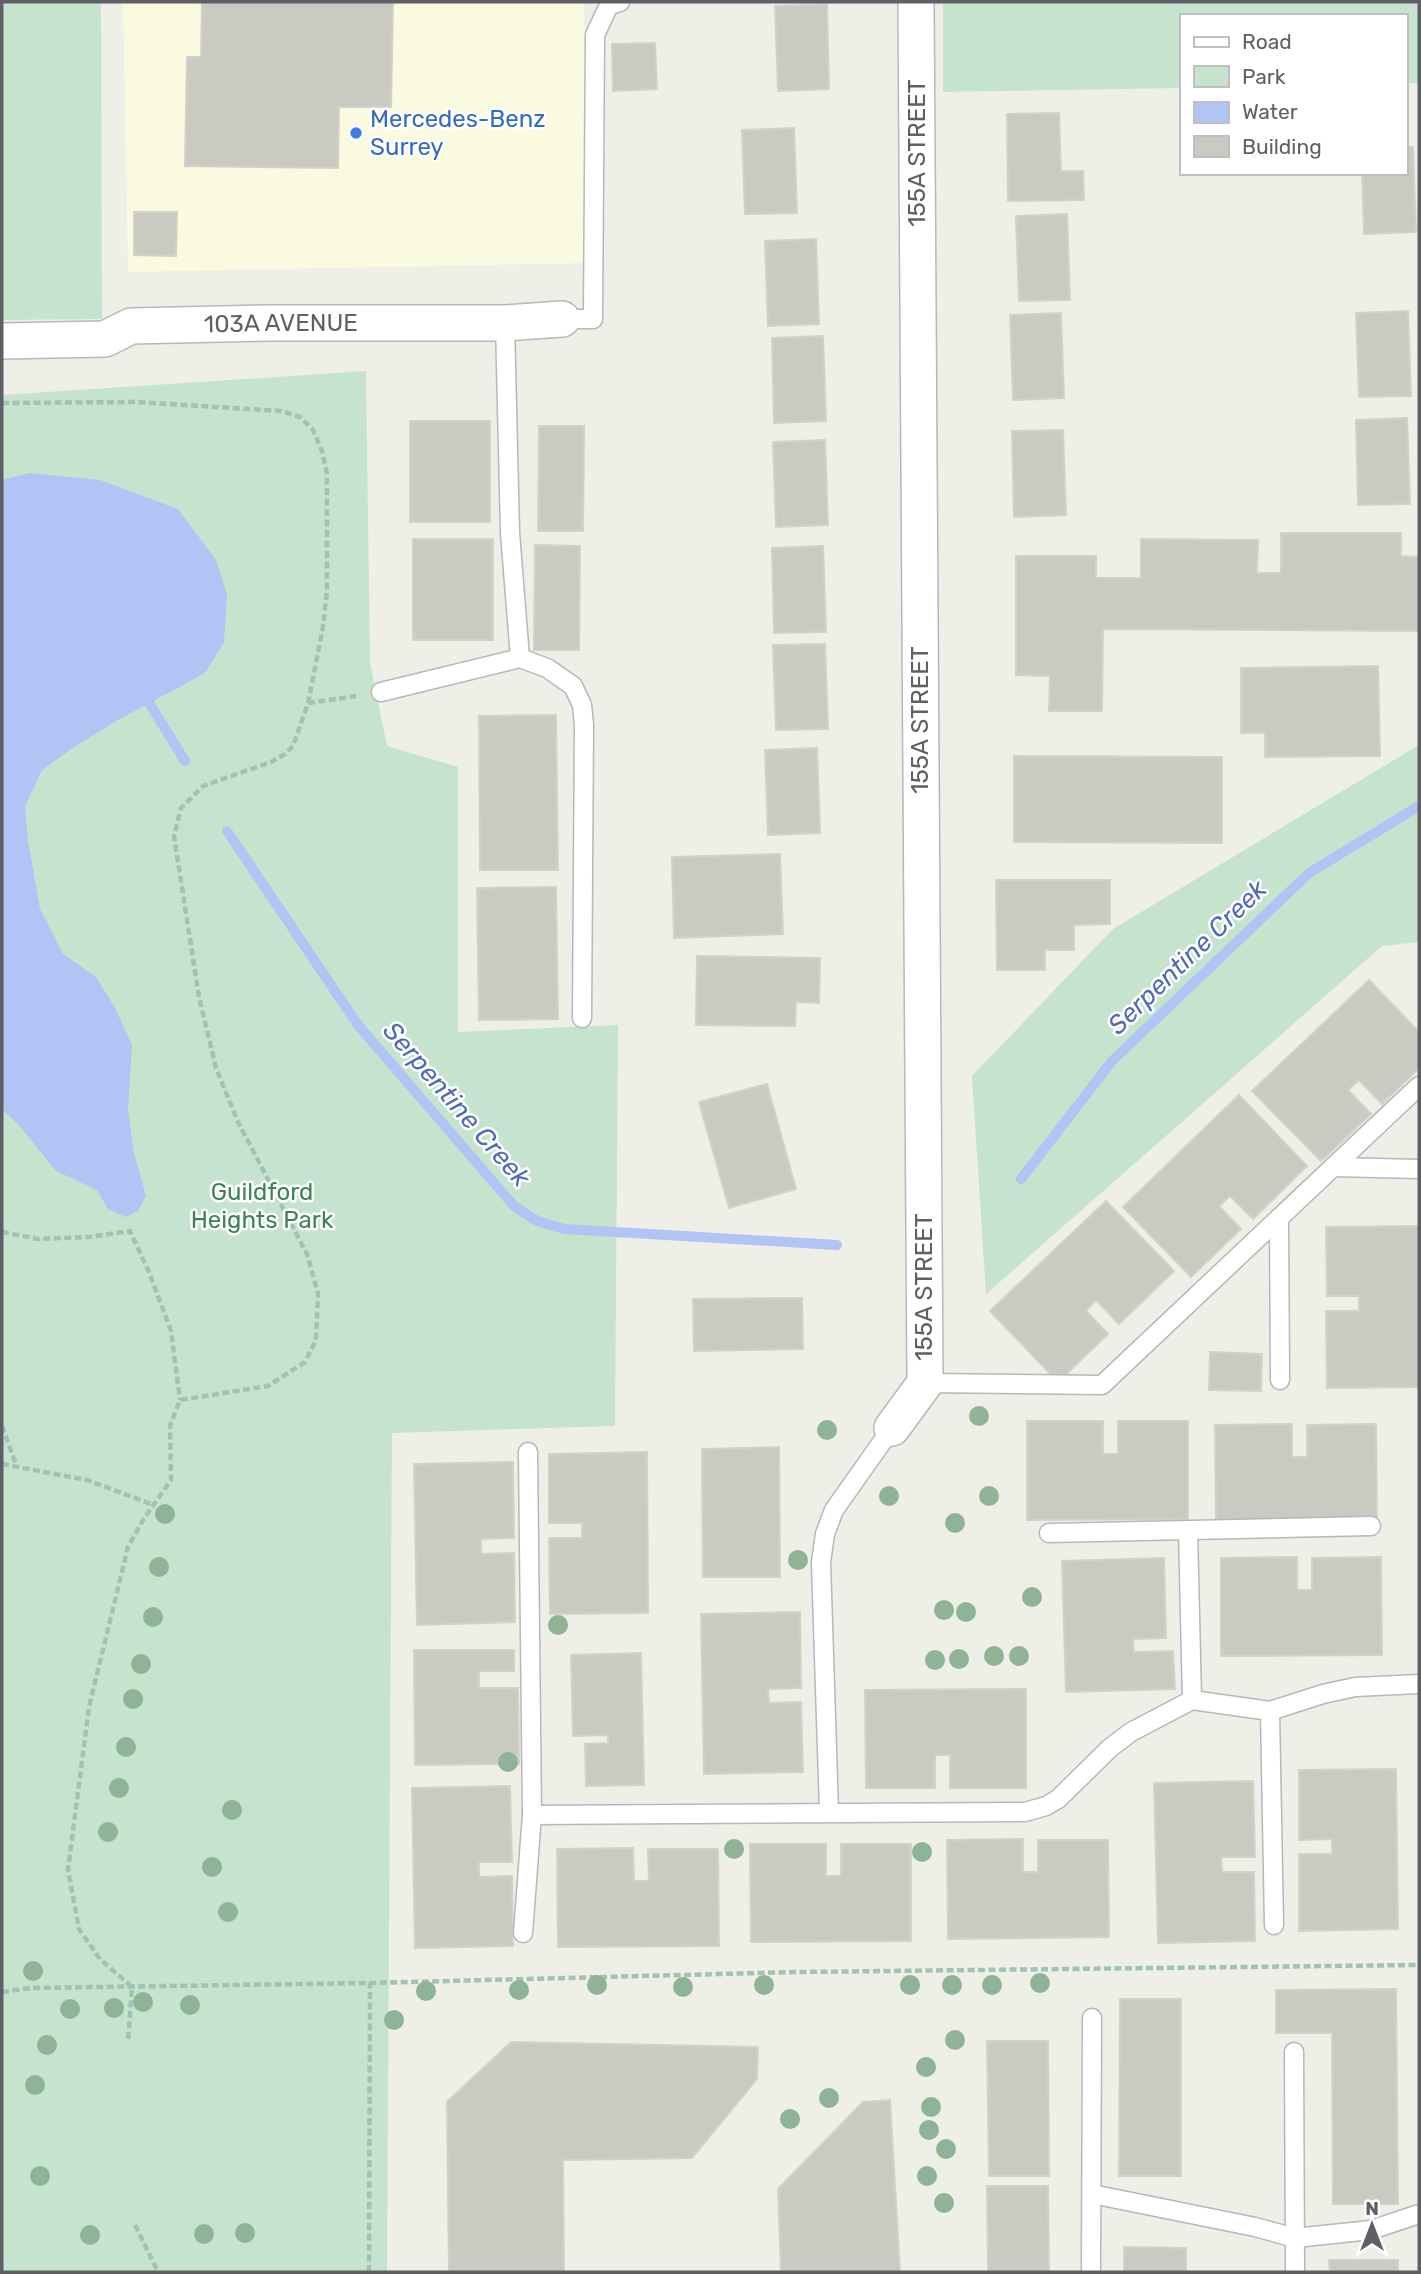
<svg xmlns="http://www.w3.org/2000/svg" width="1421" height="2274" font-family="Rubik,sans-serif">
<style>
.commercial{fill:#f9fae0}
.green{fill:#c6e3ce}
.water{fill:#b0c4f5}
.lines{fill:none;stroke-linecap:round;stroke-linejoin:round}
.stream{stroke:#b0c4f5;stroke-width:10}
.building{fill:#cacac3;stroke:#d3d2c6;stroke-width:2}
.lane-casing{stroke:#b7b7bc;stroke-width:21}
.street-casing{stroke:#b7b7bc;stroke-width:38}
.path{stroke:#a0c3b4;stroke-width:4.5;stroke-dasharray:7 3.5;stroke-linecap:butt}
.lane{stroke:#fff;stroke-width:18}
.street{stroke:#fff;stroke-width:35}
.tree{fill:#8eb397}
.shop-dot{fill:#3f7fe0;stroke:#fff;stroke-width:2.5}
.labels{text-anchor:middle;stroke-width:5;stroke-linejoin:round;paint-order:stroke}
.shop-label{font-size:24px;fill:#366cbe;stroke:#fff;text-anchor:start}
.street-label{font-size:24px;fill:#5e6065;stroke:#fff}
.park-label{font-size:24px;fill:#408255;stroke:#fff}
.water-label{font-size:26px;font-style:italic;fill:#556ab7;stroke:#fff}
</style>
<rect width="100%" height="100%" fill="#eeefe7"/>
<!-- commercial -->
<path class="commercial" d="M123,2H584L589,263L128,272Z"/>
<!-- green -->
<g class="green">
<path d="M2,2H101L102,319L2,320Z"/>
<path d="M943,2H1419V83H1405V16H1181V88L943,92Z"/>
<path d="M366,371L370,663L387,746L458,767V1032L618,1025L615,1426L392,1433L387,2272H2V395Z"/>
<path d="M1419,745V942L1382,946L986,1294L972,1076L1113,929Z"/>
</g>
<!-- water -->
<path class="water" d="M29,473L100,480L178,509L216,560L227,595L224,642L205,673L118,720L74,747L42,770L25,806L28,841L40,909L63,954L96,977L115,1008L132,1045L128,1111L134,1153L146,1196L138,1211L126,1217L108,1209L97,1190L56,1171L18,1124L2,1109V480Z"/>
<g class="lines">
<!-- stream -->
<g class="stream">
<path d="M150,704L185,761"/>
<path d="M227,831L358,1025L514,1206L537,1221L564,1229L837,1245"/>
<path d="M1021,1179L1112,1061L1309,873L1419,806"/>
</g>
</g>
<!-- building -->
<g class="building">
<path d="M202,2H393L391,107H339L338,168L185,166L187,57H201Z"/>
<path d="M827,4L829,89L778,91L775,6Z"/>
<path d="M655,43L657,89L613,91L612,44Z"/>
<path d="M1059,113L1061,171H1083L1084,200L1008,201L1007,114Z"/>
<path d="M794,128L797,213L745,214L742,130Z"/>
<path d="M1405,147H1413L1416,232L1364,234L1362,173H1405Z"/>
<path d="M134,212H177L176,256L134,255Z"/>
<path d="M1067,214L1070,300L1019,301L1016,216Z"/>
<path d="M816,239L819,324L768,326L765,241Z"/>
<path d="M1408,311L1411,396L1359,397L1356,313Z"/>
<path d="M1061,313L1064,398L1013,400L1010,315Z"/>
<path d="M823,336L826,421L774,423L772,338Z"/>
<path d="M1407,418L1410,504L1358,505L1356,420Z"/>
<rect x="410" y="421" width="80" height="101"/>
<path d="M539,426H584L583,531H538Z"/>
<path d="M1063,430L1066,515L1014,517L1012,431Z"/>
<path d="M825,440L828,525L776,527L773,442Z"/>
<path d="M1281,533H1401V556L1419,557V631L1103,629L1102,711H1049L1050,676L1016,675V556H1096V578H1141V539L1258,540L1257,573H1281Z"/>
<rect x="413" y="539" width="80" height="101"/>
<path d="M535,545L580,546L579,650H534Z"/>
<path d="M823,546L826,632L774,633L772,548Z"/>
<path d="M825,644L828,729L776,730L773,645Z"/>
<path d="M1378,666L1380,756L1265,757V733H1241V668Z"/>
<path d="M556,715L558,870H480L479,716Z"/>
<path d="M817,748L820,833L768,835L765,750Z"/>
<path d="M1014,756L1222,757V843L1014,842Z"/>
<path d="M780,854L783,934L674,938L672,857Z"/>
<path d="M996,880H1110V924L1074,925V950H1045V970H997Z"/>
<path d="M556,887L558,1019L479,1020L477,888Z"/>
<path d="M697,956L820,958L819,1003L796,1002L795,1026L696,1025Z"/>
<path d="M1369,980L1419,1032V1068L1382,1104L1359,1080L1348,1090L1371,1114L1321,1161L1252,1091Z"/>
<path d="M767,1084L796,1189L729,1208L699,1102Z"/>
<path d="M1239,1095L1307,1166L1253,1219L1230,1196L1219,1206L1241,1229L1191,1277L1123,1207Z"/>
<path d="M1106,1201L1174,1271L1119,1324L1096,1300L1086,1311L1108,1334L1058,1382L990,1311Z"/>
<path d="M1419,1226V1387L1327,1388L1326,1311H1359V1296H1327L1326,1227Z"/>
<path d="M802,1298L803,1349L694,1351L693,1299Z"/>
<path d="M1210,1352L1262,1354L1261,1391L1209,1390Z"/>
<path d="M1027,1421H1103V1454H1118V1421H1188V1519L1027,1520Z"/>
<path d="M1292,1424V1457H1307V1425L1376,1424L1377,1522L1216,1523L1215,1425Z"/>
<path d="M779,1447L780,1577H703L702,1449Z"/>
<path d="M647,1452L648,1613L550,1614L549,1538H582V1523H549V1454Z"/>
<path d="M513,1462L514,1538L481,1539V1554L514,1553L515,1622L417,1625L414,1464Z"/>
<path d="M1297,1557V1590H1312V1558L1381,1557L1382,1655L1221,1656V1558Z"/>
<path d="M1164,1558L1166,1638L1133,1639L1134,1652L1173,1651L1175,1689L1066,1692L1062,1561Z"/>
<path d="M800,1612L801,1688L768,1689L769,1703L801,1702L803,1772L704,1774L701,1614Z"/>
<path d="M414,1650H514V1671H479V1688H518L519,1764L415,1765Z"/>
<path d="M641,1653L644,1785L586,1786L585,1744L608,1743V1735L573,1736L571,1655Z"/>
<path d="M1026,1689V1788H950V1755H935V1788H866L865,1690Z"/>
<path d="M1396,1769L1398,1929L1299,1931V1854H1332V1839L1299,1840V1770Z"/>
<path d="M1253,1781L1255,1857H1221L1222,1872H1254L1255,1941L1158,1943L1154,1783Z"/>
<path d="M510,1786L512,1862H479V1877L512,1876L513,1946L415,1948L412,1788Z"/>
<path d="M1023,1839V1872H1038V1840H1108L1109,1937L948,1939L947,1840Z"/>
<path d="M750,1844H826V1876H841V1844H911V1941L751,1942Z"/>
<path d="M633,1848L634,1881H649L648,1849H718L719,1946L558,1947L557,1849Z"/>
<path d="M1396,1989L1398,2204H1333L1332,2033H1276V1990Z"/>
<path d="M1120,1999H1181V2176H1119Z"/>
<path d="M987,2041H1048L1049,2176H989Z"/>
<path d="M511,2042L758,2047L757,2079L692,2158L563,2160L564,2272H449L447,2102Z"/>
<path d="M890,2100L900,2272H781L778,2189L863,2102Z"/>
<path d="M987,2186H1048L1049,2272H988Z"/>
<path d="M1124,2247L1186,2248V2272H1124Z"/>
<path d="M1329,2260H1398V2272H1330Z"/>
</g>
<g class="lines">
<!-- lane casing -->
<g class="lane-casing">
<g id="lane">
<path d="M562,319H593L595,35L609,5L620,2"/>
<path d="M505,323L510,533L520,658"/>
<path d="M381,692L520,658L547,668L573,686L582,705L584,725L582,1018"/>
<path d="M1333,1167L1419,1169"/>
<path d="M1279,1218L1280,1380"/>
<path d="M925,1383L1102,1385L1419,1086"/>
<path d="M528,1452L532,1815L1025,1812L1046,1806L1058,1799L1110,1748L1131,1732L1192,1700L1188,1531"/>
<path d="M1049,1533L1371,1526"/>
<path d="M1192,1700L1270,1711L1323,1694L1355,1687L1419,1684"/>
<path d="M1270,1711L1274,1925"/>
<path d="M829,1812L821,1562L825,1534L834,1510L892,1428"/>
<path d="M523,1933L532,1815"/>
<path d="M1294,2052L1295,2272"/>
<path d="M1092,2194L1255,2227L1295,2238L1371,2230L1419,2214"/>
<path d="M1091,2272L1092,2018"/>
</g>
</g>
<!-- street casing -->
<g class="street-casing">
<g id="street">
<path id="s1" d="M2,341L105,339L131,326L271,323H505L562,319"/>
<path d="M892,1428L925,1383L916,2"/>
</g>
</g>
<!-- path -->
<g class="path">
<path d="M2,403L136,402L281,411L300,417L313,430L322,451L327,474V590L323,627L308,703L293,746L285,754L271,762L203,786L181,808L174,836L199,997L216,1068L238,1122L307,1254L318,1293L316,1340L305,1362L268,1386L180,1400L170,1426L171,1480L143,1520L128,1547L89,1707L68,1870L79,1929L100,1959L132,1987L128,2041"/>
<path d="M308,703L356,696"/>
<path d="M2,1232L38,1239L88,1237L130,1231L149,1272L171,1331L180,1400"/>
<path d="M2,1426L17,1467"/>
<path d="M2,1464L87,1480L154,1505"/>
<path d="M2,1992L30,1988L370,1983L798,1972L1419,1965"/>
<path d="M135,2225L158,2272"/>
<path d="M369,2272L370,1983"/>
</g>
<!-- lane -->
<use href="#lane" class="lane"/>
<!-- street -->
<use href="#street" class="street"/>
</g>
<!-- trees -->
<g class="tree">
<circle cx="979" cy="1416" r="10"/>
<circle cx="827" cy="1430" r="10"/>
<circle cx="889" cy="1496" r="10"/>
<circle cx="989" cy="1496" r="10"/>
<circle cx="165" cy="1514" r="10"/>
<circle cx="955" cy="1523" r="10"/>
<circle cx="798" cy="1560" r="10"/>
<circle cx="159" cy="1567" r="10"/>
<circle cx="1032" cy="1597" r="10"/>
<circle cx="944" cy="1610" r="10"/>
<circle cx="966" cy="1612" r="10"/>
<circle cx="153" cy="1617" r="10"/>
<circle cx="558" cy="1625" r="10"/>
<circle cx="994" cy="1656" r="10"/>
<circle cx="1019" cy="1656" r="10"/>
<circle cx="959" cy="1659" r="10"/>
<circle cx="935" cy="1660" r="10"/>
<circle cx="141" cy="1664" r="10"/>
<circle cx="133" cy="1699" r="10"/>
<circle cx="126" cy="1747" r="10"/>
<circle cx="508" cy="1762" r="10"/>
<circle cx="119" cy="1788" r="10"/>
<circle cx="232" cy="1810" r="10"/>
<circle cx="108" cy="1832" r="10"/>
<circle cx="734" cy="1849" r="10"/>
<circle cx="922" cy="1852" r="10"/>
<circle cx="212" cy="1867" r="10"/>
<circle cx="228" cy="1912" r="10"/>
<circle cx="33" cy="1971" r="10"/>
<circle cx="1040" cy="1983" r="10"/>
<circle cx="597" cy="1985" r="10"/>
<circle cx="764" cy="1985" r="10"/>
<circle cx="910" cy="1985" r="10"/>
<circle cx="952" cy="1985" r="10"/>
<circle cx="992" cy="1985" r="10"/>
<circle cx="683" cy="1987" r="10"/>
<circle cx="519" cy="1990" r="10"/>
<circle cx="426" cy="1991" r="10"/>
<circle cx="143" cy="2002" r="10"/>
<circle cx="190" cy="2005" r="10"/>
<circle cx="114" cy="2008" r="10"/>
<circle cx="70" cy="2009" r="10"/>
<circle cx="394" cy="2020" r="10"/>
<circle cx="955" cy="2040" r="10"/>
<circle cx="47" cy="2045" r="10"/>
<circle cx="926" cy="2067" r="10"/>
<circle cx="35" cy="2085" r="10"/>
<circle cx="829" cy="2098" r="10"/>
<circle cx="931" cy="2107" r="10"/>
<circle cx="790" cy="2119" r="10"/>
<circle cx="929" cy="2130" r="10"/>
<circle cx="946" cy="2149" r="10"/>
<circle cx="40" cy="2176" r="10"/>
<circle cx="927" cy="2176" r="10"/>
<circle cx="944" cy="2203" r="10"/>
<circle cx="245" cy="2233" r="10"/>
<circle cx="204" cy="2234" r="10"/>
<circle cx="90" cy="2235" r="10"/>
</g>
<!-- markers -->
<circle class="shop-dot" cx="356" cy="133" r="7"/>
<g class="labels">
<!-- shop labels -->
<g class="shop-label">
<text x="370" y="127">Mercedes-Benz<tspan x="370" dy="28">Surrey</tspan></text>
</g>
<!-- street labels -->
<g class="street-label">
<text transform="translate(917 153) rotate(-90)" y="8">155A STREET</text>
<text dy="8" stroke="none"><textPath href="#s1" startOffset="282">103A AVENUE</textPath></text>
<text transform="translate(920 720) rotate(-90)" y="8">155A STREET</text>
<text transform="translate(924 1287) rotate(-90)" y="8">155A STREET</text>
</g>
<!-- park labels -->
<g class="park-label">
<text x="262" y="1200">Guildford<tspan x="262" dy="28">Heights Park</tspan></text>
</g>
<!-- water labels -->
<g class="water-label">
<text transform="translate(1187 957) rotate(-44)" y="9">Serpentine Creek</text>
<text transform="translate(457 1104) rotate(49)" y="9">Serpentine Creek</text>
</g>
</g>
<!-- border -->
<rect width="1421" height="2274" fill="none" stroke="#5e6065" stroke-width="7"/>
<!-- legend -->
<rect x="1180" y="14" width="228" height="161" fill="#ffffff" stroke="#bfbfc1" stroke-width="2"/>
<rect x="1194" y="37" width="35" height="10" fill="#ffffff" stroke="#bfbfc1" stroke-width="2"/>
<text x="1242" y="49" font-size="21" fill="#5e6065">Road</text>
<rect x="1194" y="66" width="35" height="21" fill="#c6e3ce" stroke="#bfbfc1" stroke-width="2"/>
<text x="1242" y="84" font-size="21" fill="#5e6065">Park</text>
<rect x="1194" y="102" width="35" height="21" fill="#b0c4f5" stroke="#bfbfc1" stroke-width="2"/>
<text x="1242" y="119" font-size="21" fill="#5e6065">Water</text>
<rect x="1194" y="136" width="35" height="21" fill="#cacac3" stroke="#bfbfc1" stroke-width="2"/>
<text x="1242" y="154" font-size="21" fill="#5e6065">Building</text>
<!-- north arrow -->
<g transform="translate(1372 2225)" stroke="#ffffff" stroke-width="5" paint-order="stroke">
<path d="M0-5L12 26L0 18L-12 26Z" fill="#5e6065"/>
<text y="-10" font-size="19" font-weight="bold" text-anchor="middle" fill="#5e6065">N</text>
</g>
</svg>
